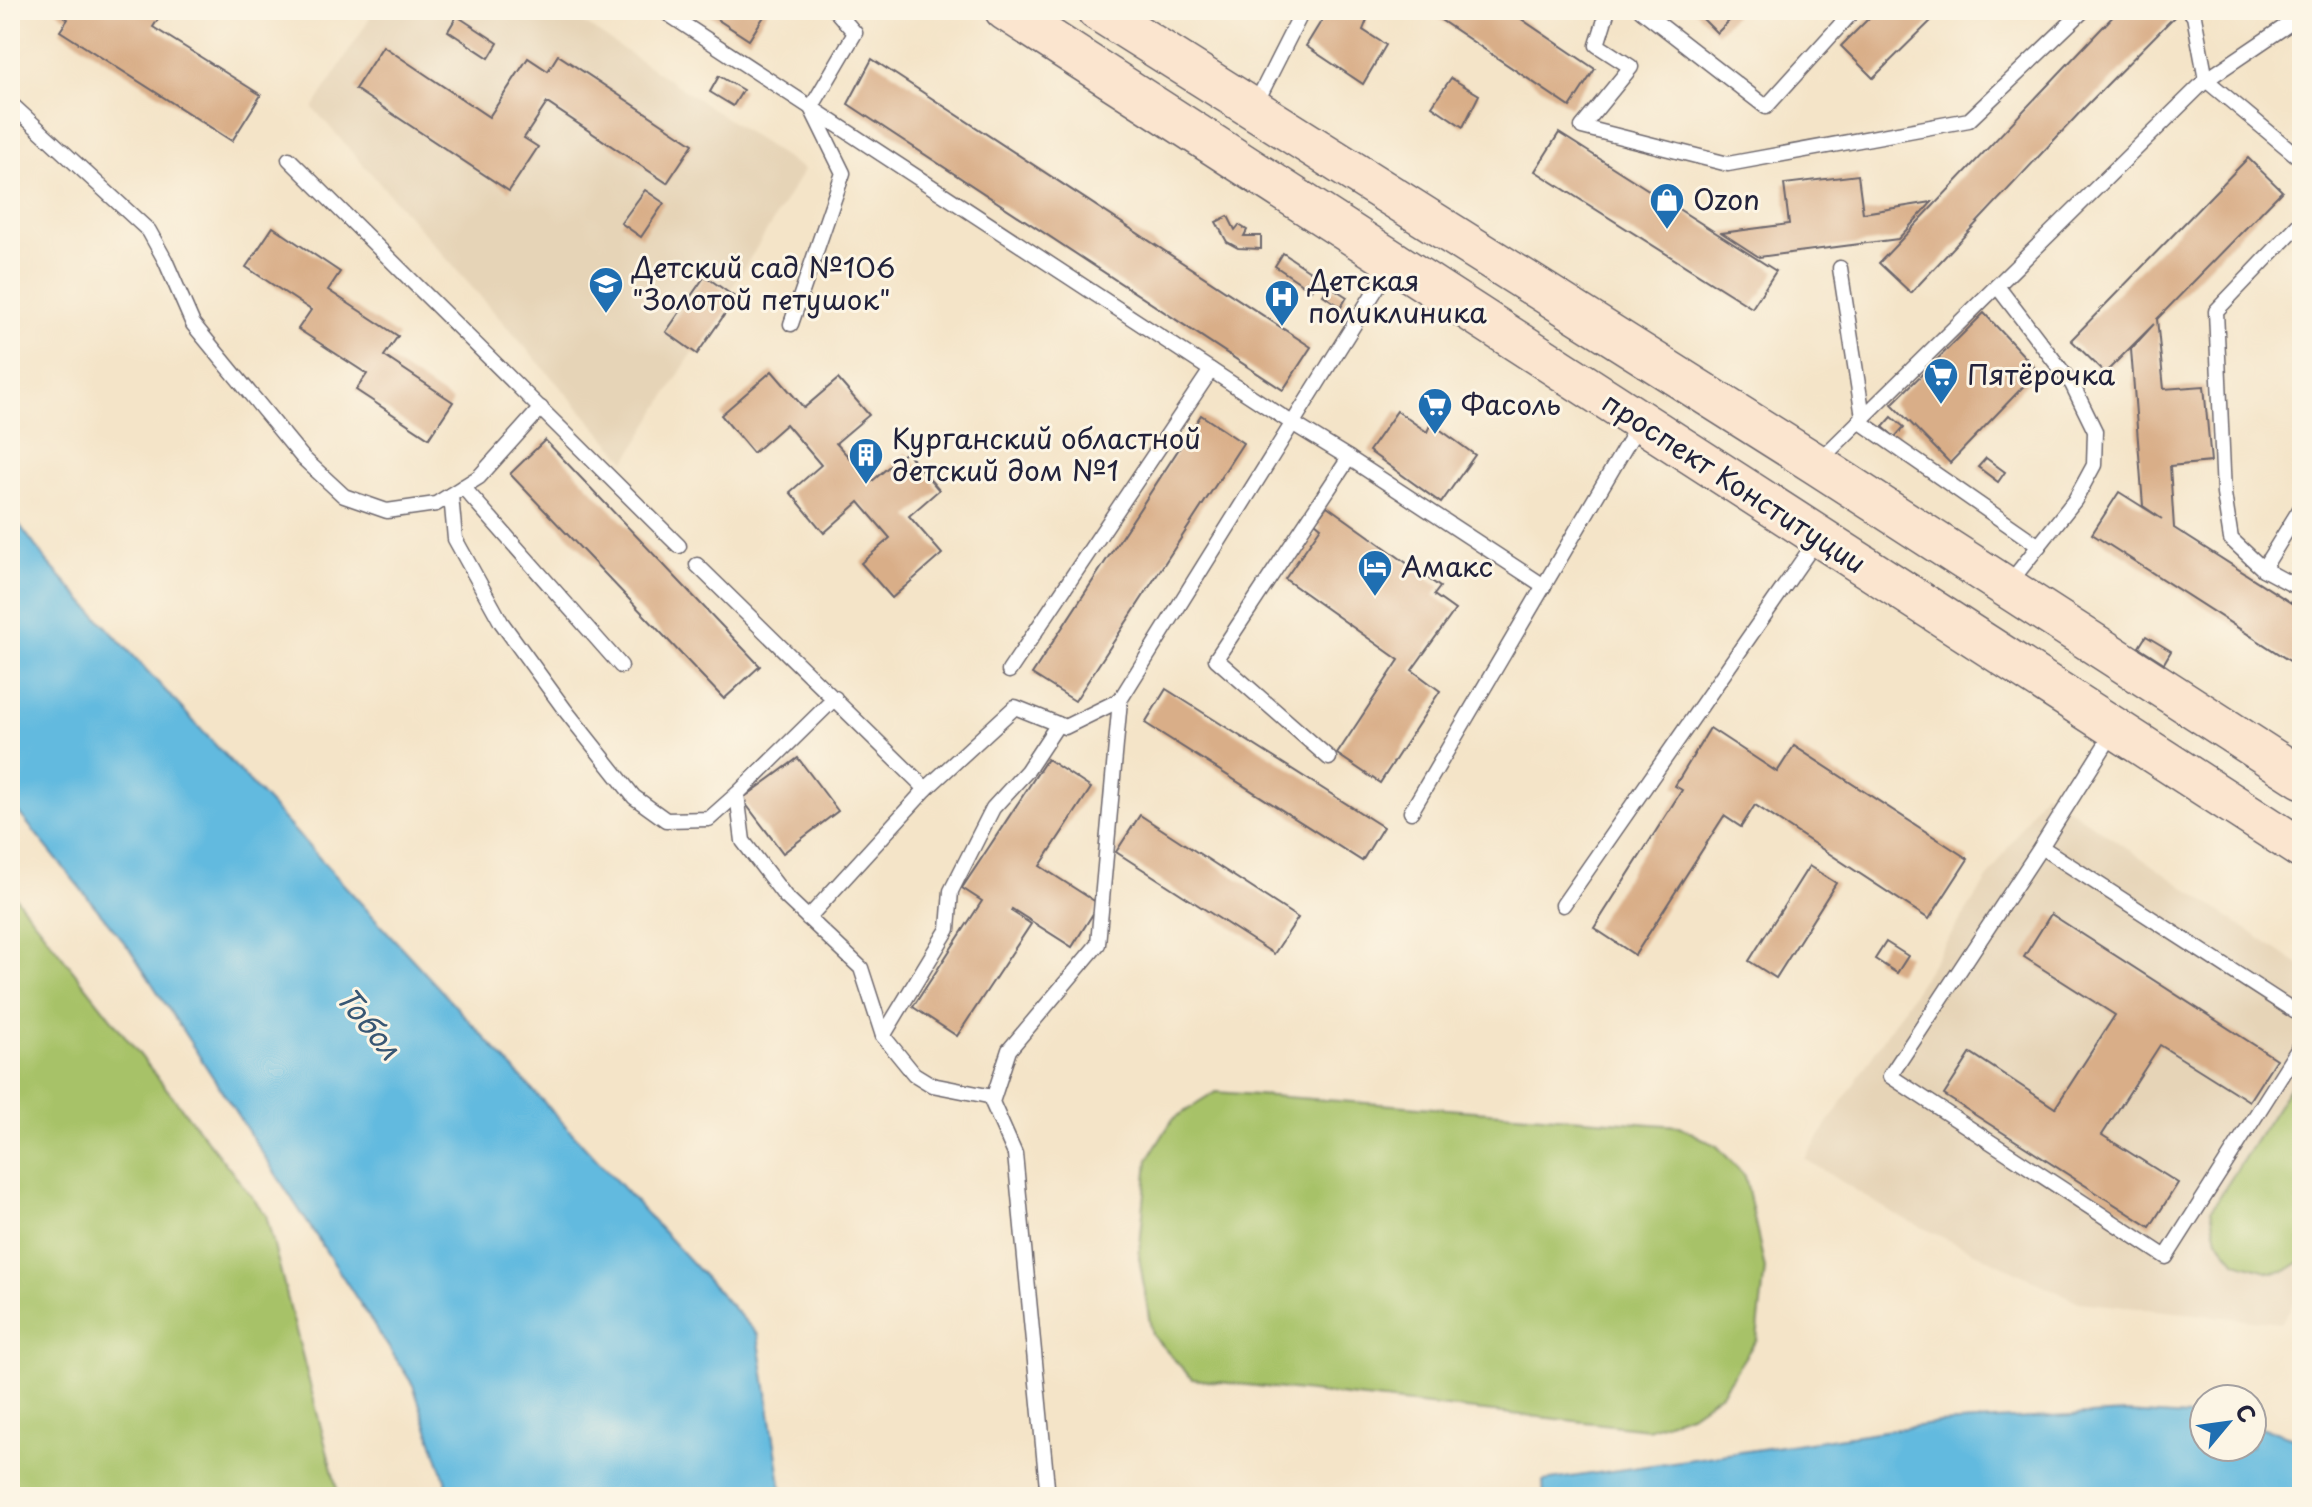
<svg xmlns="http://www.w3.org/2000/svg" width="2312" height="1507" font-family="'Playpen Sans',sans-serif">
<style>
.built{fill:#e6d4b7}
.green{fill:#a7c268;stroke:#647252;stroke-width:2}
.water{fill:#62badf;stroke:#426e8d;stroke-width:2}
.building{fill:#d9ae88}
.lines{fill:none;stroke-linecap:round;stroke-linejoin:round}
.service-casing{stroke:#6c666c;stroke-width:17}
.secondary-casing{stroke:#6c666c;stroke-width:43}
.service{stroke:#fff;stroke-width:14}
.secondary{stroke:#fbe5cf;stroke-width:40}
.labels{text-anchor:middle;stroke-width:6;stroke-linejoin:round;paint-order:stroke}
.poi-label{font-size:28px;fill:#22223b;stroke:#fcf5e5;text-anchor:start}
.street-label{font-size:28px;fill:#22223b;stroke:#fcf5e5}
.water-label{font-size:30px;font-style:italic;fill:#385774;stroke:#fcf5e5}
</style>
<rect width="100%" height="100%" fill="#fcf5e5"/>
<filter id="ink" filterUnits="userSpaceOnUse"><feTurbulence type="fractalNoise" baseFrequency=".0125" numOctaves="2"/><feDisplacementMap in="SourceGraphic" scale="16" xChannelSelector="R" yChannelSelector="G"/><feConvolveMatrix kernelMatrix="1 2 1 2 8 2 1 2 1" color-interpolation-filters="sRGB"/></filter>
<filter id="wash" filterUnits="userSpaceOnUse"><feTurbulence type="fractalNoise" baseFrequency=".006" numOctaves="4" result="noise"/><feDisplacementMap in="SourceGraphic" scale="32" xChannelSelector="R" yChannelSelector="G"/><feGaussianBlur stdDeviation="1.8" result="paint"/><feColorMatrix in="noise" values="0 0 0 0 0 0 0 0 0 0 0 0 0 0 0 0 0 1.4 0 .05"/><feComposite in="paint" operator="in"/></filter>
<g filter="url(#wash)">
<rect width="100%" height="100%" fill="#f4e4c8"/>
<!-- built -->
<g class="built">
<path d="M375,10H564L804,170L626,461L313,108Z"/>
<path d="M2044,792L2302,967V1290L2281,1323L2079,1302L1896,1215L1805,1159Z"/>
</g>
<!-- green -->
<g class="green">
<path d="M10,890L266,1215L339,1497H10Z"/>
<path d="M2302,1068V1261L2286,1271L2270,1272L2236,1262L2217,1239L2211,1210Z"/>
<path d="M1216,1092L1679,1126L1717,1146L1745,1176L1765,1269L1757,1339L1721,1393L1692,1413L1648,1429L1192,1379L1152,1335L1139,1257L1148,1159L1173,1119Z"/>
</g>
<!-- water -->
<g class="water">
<path d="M10,512L48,563L758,1335L783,1497H451L413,1385L129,948L10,802Z"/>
<path d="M2126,1413L2204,1418V1447H2252V1424L2302,1441V1497H1544L1543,1481L1939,1423Z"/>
</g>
<g id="blocks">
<!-- building -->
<g class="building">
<path d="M55,10H164L153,27L261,95L232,141L60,31L68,19Z"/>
<path d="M703,10H768L749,40Z"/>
<path d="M1328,10H1352L1367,20L1363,30L1386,45L1363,84L1306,46Z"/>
<path d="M1426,10H1508L1595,69L1570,107Z"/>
<path d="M1694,10H1740L1717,33Z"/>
<path d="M1877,10H1942L1873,78L1841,46Z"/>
<path d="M2119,10H2181L2085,107L1911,293L1879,263Z"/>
<path d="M457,16L498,43L489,58L448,31Z"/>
<path d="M383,46L489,117L528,58L548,71L558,55L693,144L667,183L547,103L524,138L538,147L509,191L355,89Z"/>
<path d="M872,59L1311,347L1283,390L848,104Z"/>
<path d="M719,76L743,90L733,106L710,92Z"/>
<path d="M1451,78L1479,95L1463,127L1432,106Z"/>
<path d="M1559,133L1776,271L1752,308L1535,171Z"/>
<path d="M2248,158L2282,191L2157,319L2164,389L2204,386L2211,462L2170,466L2174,528L2302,610V669L2092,534L2119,492L2162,519L2143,506L2131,349L2154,324L2105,373L2071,340Z"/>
<path d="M1858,175L1863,213L1932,202L1898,239L1759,257L1722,233L1789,224L1784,184Z"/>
<path d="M645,190L664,203L641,237L621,223Z"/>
<path d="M1228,216L1235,230L1239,225L1247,230L1244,236H1261V249L1238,248L1227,242L1216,222Z"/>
<path d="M273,227L340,272L328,290L398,336L384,356L453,402L429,438L356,390L367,374L298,329L311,310L246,267Z"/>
<path d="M1283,253L1319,277L1311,290L1275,266Z"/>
<path d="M705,276L736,298L697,354L666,332Z"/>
<path d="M1330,286L1347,297L1341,307L1323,295Z"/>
<path d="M1984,313L2038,371L1950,463L1892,404Z"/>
<path d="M772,371L804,408L838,379L869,415L836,443L871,482L906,452L939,490L909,516L942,554L892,598L861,563L890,538L859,502L824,533L790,492L821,465L786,424L753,453L721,415Z"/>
<path d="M1397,411L1427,432L1431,423L1475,455L1441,503L1369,451Z"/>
<path d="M1201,415L1243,443L1075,701L1032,674Z"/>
<path d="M1892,417L1904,427L1895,437L1883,427Z"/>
<path d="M545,440L760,666L724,699L510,474Z"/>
<path d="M1986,458L2005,472L1998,482L1978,467Z"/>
<path d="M1327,506L1440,587L1434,595L1455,610L1412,670L1440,691L1380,783L1337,754L1399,660L1285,579L1321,527L1315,522Z"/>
<path d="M2302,548V570L2292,564Z"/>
<path d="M2146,636L2171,651L2164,663L2139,647Z"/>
<path d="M1166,689L1383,827L1362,861L1145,723Z"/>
<path d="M1710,728L1777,772L1794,746L1968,859L1929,919L1755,805L1741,827L1724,816L1635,955L1594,928L1682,790L1675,786Z"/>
<path d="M798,758L838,811L783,853L742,799Z"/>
<path d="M1047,759L1091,788L1040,866L1099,904L1072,947L1012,909L1011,911L1031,924L957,1036L913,1007L982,901L962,888Z"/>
<path d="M1140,815L1298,918L1274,954L1116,852Z"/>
<path d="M1809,866L1836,883L1776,978L1749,961Z"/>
<path d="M2051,914L2276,1059L2249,1101L2160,1045L2102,1135L2178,1183L2150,1227L1944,1095L1971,1053L2055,1108L2115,1015L2024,957Z"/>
<path d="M1886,942L1908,956L1897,973L1875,959Z"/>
</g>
</g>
</g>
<g filter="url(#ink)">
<use href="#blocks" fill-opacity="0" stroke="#6c666c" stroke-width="2"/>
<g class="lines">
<!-- service casing -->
<g class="service-casing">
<g id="service">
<path d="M662,10L1292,423L1349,458L1216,659L1329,758"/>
<path d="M1608,10L1597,45L1631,67L1582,127L1728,164L1969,120L2084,10"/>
<path d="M1641,10L1766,107L1854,10"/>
<path d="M2189,10L2194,16L2206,80L2302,160"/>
<path d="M10,103L149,231L165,260L193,324L303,458L344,496L387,511L436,504L479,477L541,408"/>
<path d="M1255,105L1303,10"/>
<path d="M289,159L679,546"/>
<path d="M1840,268L1863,417"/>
<path d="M1997,286L2072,384L2095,431L2094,465L2075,500L2007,586"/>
<path d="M791,324L843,173L811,108L855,33L835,10"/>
<path d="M1859,421L2039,546"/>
<path d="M1349,458L1544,586"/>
<path d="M1819,461L2206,80L2302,15"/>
<path d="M463,487L621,666"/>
<path d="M451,495L455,539L501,622L565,710L634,797L666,820L709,819L737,794"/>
<path d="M2302,506L2263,569L2302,590"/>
<path d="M697,565L926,789L1015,707L1065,727L1120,700"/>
<path d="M2263,569L2231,539L2224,494L2216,311L2302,221"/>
<path d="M1009,671L1211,370"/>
<path d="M835,698L737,794L743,841L785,896L861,968L883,1036L914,1074L932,1085L993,1097"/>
<path d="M2114,731L2041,847L1890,1076L2166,1257L2302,1043"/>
<path d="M1411,812L1640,422"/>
<path d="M2041,847L2302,1016"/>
<path d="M1563,905L1818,538"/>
<path d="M808,918L926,789"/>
<path d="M883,1036L948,929L951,891L993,808L1027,771L1058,724"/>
<path d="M1048,1497L1015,1154L992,1102L1009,1050L1098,944L1120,700L1393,262"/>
</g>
</g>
<!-- secondary casing -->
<g class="secondary-casing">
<g id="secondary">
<path d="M1005,10L2302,849"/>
<path d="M1097,10L1816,464L2302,778"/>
</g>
</g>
<!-- service -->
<use href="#service" class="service"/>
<!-- secondary -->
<use href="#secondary" class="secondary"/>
</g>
</g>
<!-- icons -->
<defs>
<g id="shop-pin" transform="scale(1.8)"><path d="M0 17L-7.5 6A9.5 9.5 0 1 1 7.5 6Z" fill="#1f6fb2" stroke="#fcf5e5"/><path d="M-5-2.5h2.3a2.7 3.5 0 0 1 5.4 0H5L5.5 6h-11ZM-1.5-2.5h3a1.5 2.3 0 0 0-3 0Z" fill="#fff"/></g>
<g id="school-pin" transform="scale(1.8)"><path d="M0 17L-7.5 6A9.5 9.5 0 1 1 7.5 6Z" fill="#1f6fb2" stroke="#fcf5e5"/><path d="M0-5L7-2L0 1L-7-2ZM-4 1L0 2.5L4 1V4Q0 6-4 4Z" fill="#fff"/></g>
<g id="hospital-pin" transform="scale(1.8)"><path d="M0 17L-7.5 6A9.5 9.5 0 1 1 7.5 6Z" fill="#1f6fb2" stroke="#fcf5e5"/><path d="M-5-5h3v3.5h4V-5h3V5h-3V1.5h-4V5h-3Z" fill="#fff"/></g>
<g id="supermarket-pin" transform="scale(1.8)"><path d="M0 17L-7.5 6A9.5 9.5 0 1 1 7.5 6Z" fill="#1f6fb2" stroke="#fcf5e5"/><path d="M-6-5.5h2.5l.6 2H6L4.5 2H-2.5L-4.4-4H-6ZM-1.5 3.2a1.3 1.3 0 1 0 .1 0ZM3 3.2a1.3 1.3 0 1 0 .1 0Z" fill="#fff"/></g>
<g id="building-pin" transform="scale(1.8)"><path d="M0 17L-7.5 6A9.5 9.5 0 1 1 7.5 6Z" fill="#1f6fb2" stroke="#fcf5e5"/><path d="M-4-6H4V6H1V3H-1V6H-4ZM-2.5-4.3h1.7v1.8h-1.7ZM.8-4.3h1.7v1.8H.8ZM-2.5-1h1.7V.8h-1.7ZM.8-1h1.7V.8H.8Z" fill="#fff"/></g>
<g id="hotel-pin" transform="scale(1.8)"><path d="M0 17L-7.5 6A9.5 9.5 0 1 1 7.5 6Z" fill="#1f6fb2" stroke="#fcf5e5"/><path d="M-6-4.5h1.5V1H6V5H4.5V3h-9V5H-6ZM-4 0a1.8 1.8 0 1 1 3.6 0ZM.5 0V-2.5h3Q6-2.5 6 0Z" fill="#fff"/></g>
</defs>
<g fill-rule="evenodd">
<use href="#shop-pin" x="1667" y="200"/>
<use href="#school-pin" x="606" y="284"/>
<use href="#hospital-pin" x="1282" y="297"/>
<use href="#supermarket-pin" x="1941" y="375"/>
<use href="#supermarket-pin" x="1435" y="405"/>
<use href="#building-pin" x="866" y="455"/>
<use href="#hotel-pin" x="1375" y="567"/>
</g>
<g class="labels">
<!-- poi labels -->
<g class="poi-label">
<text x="1693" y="210">Ozon</text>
<text x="632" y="278">Детский сад №106<tspan x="632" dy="32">"Золотой петушок"</tspan></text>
<text x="1308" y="291">Детская<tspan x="1308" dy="32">поликлиника</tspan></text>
<text x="1967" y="385">Пятёрочка</text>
<text x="1461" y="415">Фасоль</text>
<text x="892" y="449">Курганский областной<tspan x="892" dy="32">детский дом №1</tspan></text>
<text x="1401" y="577">Амакс</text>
</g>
<!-- street labels -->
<g class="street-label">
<text transform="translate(1734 483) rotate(33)" y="10">проспект Конституции</text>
</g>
<!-- water labels -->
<g class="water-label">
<text transform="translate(368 1024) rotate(51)" y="10">Тобол</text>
</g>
</g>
<!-- margin -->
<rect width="2312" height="1507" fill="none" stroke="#fcf5e5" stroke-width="40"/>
<!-- north arrow -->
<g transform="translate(2228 1423) rotate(61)"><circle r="38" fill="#fcf5e5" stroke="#a5a1a1" stroke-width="2"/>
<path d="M0-6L14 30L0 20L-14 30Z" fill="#1f6fb2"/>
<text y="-12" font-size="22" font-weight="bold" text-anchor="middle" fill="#22223b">С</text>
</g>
</svg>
